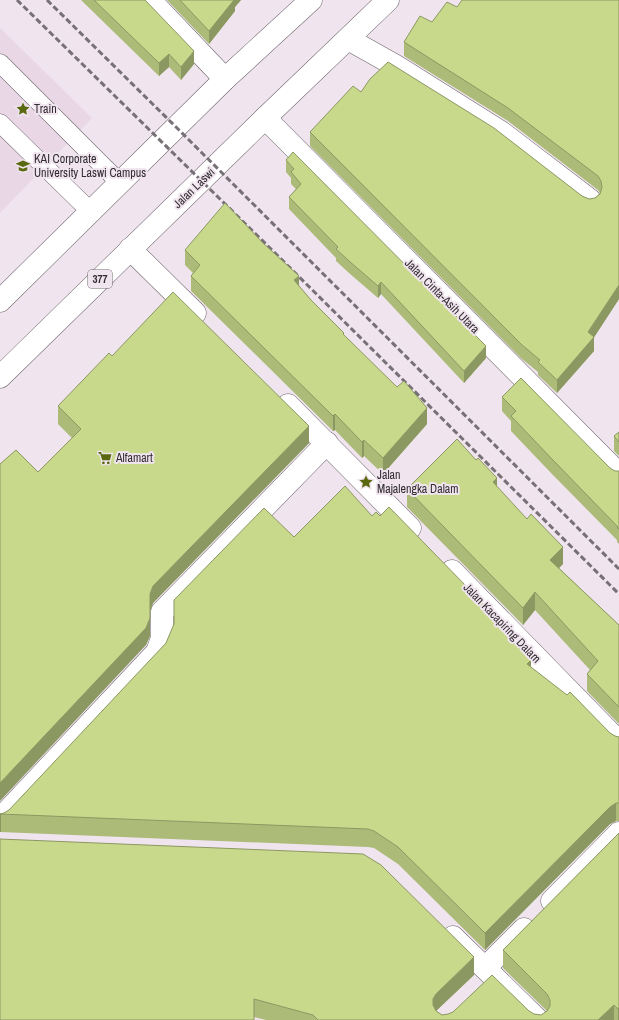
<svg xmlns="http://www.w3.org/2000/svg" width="619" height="1020" font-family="'Archivo Narrow',sans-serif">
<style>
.built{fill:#e9d7e6}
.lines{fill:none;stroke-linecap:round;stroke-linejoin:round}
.lane-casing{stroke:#6d636b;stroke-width:19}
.street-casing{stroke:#6d636b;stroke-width:23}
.primary-casing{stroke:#6d636b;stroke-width:23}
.lane{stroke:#fff;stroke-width:18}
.street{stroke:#fff;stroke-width:22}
.primary{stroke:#fff;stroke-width:22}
.rail{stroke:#777076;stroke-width:3;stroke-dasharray:6 3;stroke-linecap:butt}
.wall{fill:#acbb78}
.shaded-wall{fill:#8c9862}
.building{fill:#c8d98c;stroke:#8c9862}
.labels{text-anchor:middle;stroke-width:4;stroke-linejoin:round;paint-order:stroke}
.shield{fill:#f0e5ee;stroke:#6a6469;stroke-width:1}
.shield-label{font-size:11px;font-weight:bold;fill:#302c30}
.poi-label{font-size:12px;fill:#302c30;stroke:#f0e5ee;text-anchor:start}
.street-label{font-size:12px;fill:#302c30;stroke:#f0e5ee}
</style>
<rect width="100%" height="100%" fill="#f0e5ee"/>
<!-- built -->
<path class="built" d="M0,28L92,118L0,213Z"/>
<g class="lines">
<!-- lane casing -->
<g class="lane-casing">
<g id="lane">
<path d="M0,63L119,182"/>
<path d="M0,123L90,211"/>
</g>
</g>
<!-- street casing -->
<g class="street-casing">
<g id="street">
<path d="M150,0L225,79"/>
<path d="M348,39L396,66L501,132L590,200"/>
<path d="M265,118L619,474"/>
<path d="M130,249L195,313"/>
<path d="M288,405L410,528"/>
<path d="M452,571L619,742"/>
<path d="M0,819L157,652L162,638V612L327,443"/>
<path d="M552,901L619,833"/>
<path d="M453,937L538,1020"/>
<path d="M485,968L524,929"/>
</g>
</g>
<!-- primary casing -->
<g class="primary-casing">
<g id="primary">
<path d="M0,301L225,79L311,0"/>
<path d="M0,377L265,118L388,0"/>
</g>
</g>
<!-- lane -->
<use href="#lane" class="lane"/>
<!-- street -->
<use href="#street" class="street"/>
<!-- primary -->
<use href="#primary" class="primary"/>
<!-- rail -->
<g class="rail">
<path d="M17,0L271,249L619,594"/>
<path d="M47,0L176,127L619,569"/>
</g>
</g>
<!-- wall -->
<g class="wall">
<path d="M81,0H145L194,64L181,80L169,67L159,76Z"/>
<path d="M167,0H241L235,7V11L209,44Z"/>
<path d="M619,0V299L594,337V351L557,393L538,375V372L522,359L310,146V132L361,92L582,196L589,199L595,198L600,193L598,190L508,121L404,56V42L432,22L457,7Z"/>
<path d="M286,160L486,358L464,383L381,294L378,298L349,273L336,261V258L289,209V197L296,189L291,184V178L286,172Z"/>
<path d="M185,250L299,286L311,300L344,335L427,424L383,474L364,456L362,458L335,430L333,431L191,291V276L193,273L185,265Z"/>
<path d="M112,356L309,443L153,603L150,612V636L146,645L38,472L72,438L58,424V406Z"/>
<path d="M502,397L610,468L615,471H619V544L617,542V540L551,473L511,431V421L502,411Z"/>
<path d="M619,432V456L614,451V436Z"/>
<path d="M497,487L563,564L559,568L619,625V724L587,691V674L590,670L535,610L523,625L407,507V489Z"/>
<path d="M372,516L507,636L531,668L610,733L615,736L619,737V821H616L610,824L485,950L398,864L374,848L368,847L0,832V814L4,813L9,810L294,537Z"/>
<path d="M619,833V1020H266L254,1017L0,1020L474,975L436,1011L442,1015L529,1011L534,1014L541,1015L547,1011L503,968V950Z"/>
</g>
<!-- shaded-wall -->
<g class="shaded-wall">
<path d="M233,0H241L235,7V11L209,44V31Z"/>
<path d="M194,51V64L181,80V67Z"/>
<path d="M169,54V67L159,76V63Z"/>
<path d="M299,276V291L294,280Z"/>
<path d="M381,282V294L378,298V286Z"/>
<path d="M619,285V299L593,339L594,337V351L557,393V380Z"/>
<path d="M486,346V358L464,383V371Z"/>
<path d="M427,408V424L383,474V458Z"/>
<path d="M335,414V430L333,431V416Z"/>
<path d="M309,426V443L153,603L150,612V594L153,586Z"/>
<path d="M364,440V456L362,458V442Z"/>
<path d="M497,478V495L493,482Z"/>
<path d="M563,547V564L550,577V560Z"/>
<path d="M535,592V610L523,625V608Z"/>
<path d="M150,618V636L146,645L0,801V783Z"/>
<path d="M507,628V645L504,632Z"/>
<path d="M531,660V678L527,664Z"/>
<path d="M616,803V821L610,824L485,950V933L610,807Z"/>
<rect x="0" y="814" width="1" height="18"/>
<path d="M474,957V975L436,1011L433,1017V999L436,994Z"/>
<path d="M614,1005V1020H598Z"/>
<path d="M619,1007V1020H618V1009Z"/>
</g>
<!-- building -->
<g class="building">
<path d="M94,0H145L194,51L181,67L169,54L159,63Z"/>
<path d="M180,0H234L209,31Z"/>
<path d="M462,0H619V285L588,332L594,337L557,380L538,362L540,360L522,345L310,132L353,86L361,92L370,79L388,62L494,128L582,196L589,199L595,198L600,194L602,187L601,181L598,176L508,108L404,42L420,16L432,22L447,2L457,7Z"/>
<path d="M293,152L486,346L464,371L381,282L378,286L349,261L336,249L338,247L289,197L301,184L291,172L294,169L286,160Z"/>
<path d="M225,203L263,243L299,276L294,280L311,300L344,333L343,334L397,387L404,381L427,408L383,458L364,440L362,442L335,414L333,416L191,276L200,265L185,250Z"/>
<path d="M173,292L309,426L153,586L150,594V618L146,628L0,783V464L16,450L38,472L81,429L58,406L109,353L112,356Z"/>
<path d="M521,378L610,468L615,471H619V529L617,528L618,527L551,458L511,416L516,411L502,397Z"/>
<path d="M619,432V442L614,436Z"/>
<path d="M457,439L476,460L478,458L497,478L493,482L527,519L531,514L563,547L550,560L619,625V707L587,674L598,661L535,592L523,608L407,489Z"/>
<path d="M345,486L372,516L376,512L380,516L389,507L507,628L504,632L531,660L527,664L567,695L570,692L610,733L615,736L619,737V803H616L610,807L485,933L398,847L374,831L368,829L0,814L4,813L9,810L166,643L174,624V600L264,508L294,537Z"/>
<path d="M619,833V1007L618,1009L614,1005L598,1020H318L313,1015L254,999V1020H0V839L363,854L381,865L474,957L436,994L433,999V1005L436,1011L442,1015L448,1014L453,1012L492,975L529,1011L534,1014L541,1015L547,1011L550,1006V1000L547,994L503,950Z"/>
</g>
<!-- icons -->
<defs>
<g id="sight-bare" transform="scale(1.08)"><path d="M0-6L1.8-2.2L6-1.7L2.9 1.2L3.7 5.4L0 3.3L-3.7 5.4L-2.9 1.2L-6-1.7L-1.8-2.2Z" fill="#5a680f" stroke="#f0e5ee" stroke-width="2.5" paint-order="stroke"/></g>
<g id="university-bare" transform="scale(1.08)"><path d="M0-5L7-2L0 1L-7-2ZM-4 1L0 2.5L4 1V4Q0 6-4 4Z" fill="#5a680f" stroke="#f0e5ee" stroke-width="2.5" paint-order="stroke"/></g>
<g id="supermarket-bare" transform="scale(1.08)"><path d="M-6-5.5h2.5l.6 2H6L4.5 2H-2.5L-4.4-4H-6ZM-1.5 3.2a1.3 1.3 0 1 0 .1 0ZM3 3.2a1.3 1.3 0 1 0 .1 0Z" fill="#5a680f" stroke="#f0e5ee" stroke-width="2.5" paint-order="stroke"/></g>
</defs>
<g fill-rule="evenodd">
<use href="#sight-bare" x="23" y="109"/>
<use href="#university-bare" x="23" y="166"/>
<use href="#supermarket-bare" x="105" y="458"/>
<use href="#sight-bare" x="366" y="482"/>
</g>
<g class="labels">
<!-- shield labels -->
<rect class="shield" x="88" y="270" width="24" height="18" rx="3"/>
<g class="shield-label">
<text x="100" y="283">377</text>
</g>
<!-- poi labels -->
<g class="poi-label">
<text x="34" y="113">Train</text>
<text x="34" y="163">KAI Corporate<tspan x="34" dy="14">University Laswi Campus</tspan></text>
<text x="116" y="462">Alfamart</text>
<text x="377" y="479">Jalan<tspan x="377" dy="14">Majalengka Dalam</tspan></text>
</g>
<!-- street labels -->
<g class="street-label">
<text transform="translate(194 188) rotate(-44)" y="4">Jalan Laswi</text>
<text transform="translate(442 296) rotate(45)" y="4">Jalan Cinta-Asih Utara</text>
<text transform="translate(502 623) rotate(46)" y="4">Jalan Kacapiring Dalam</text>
</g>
</g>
</svg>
